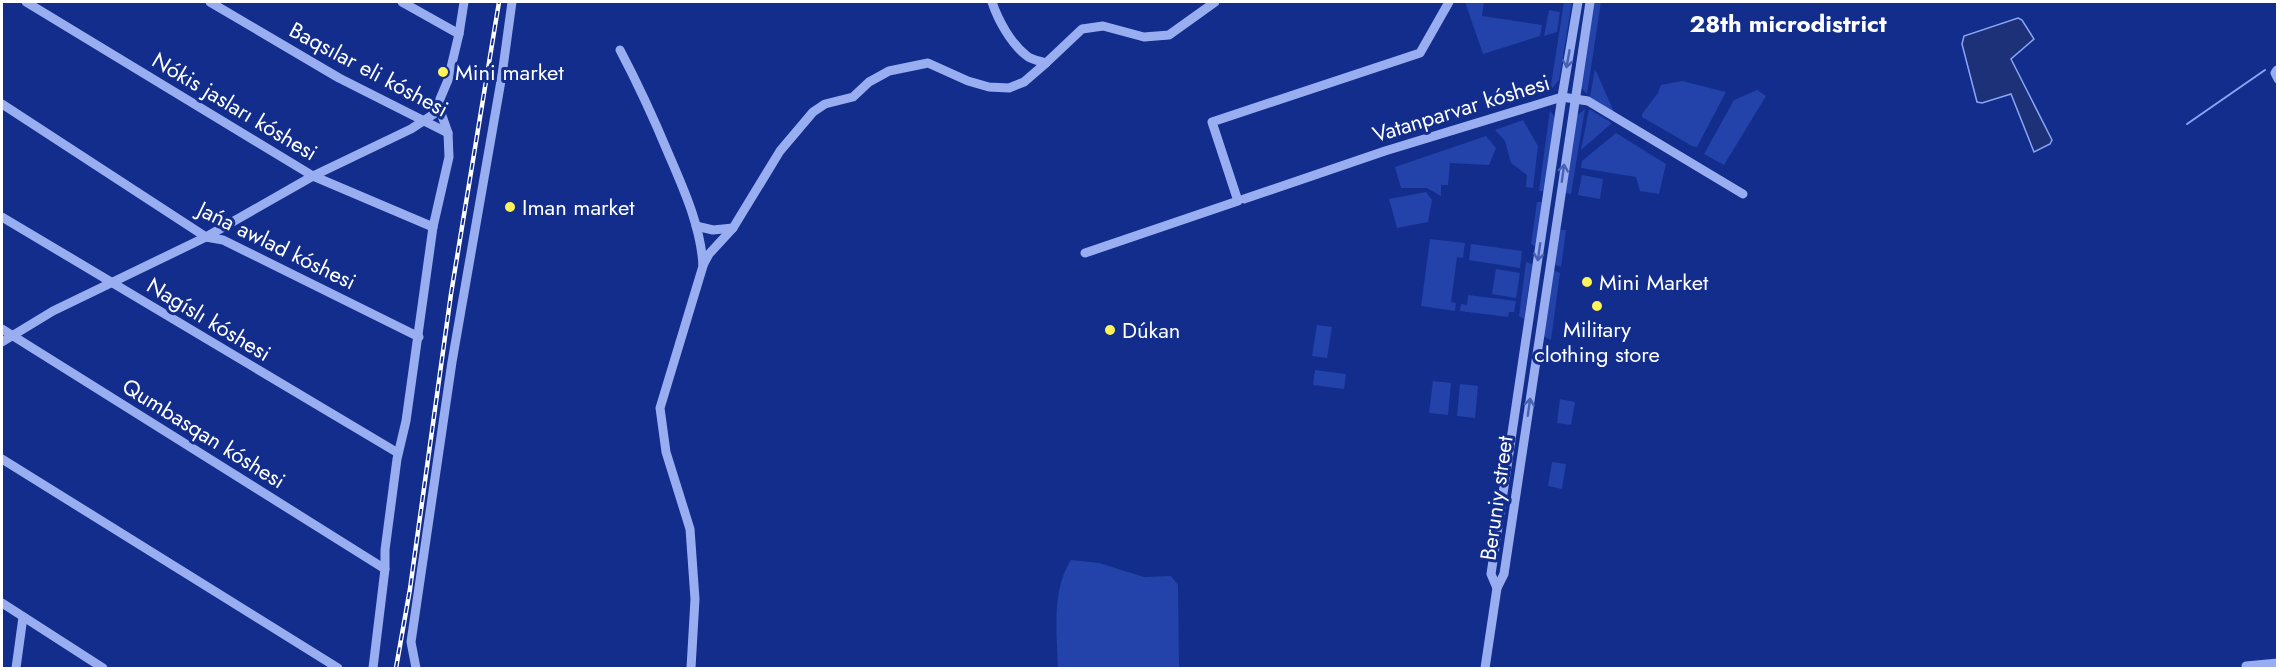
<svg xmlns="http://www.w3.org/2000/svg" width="2279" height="670" font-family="Jost,sans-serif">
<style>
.green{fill:#2343ab}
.water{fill:#1d3178;stroke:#8aa5f5;stroke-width:1.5}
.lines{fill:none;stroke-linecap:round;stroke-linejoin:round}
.stream{stroke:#8aa5f5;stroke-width:2}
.minor{stroke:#99aef1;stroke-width:9}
.rail-casing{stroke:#fff;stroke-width:4.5}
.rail{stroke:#122d8b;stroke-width:2;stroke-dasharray:7;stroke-linecap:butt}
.oneway{stroke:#4861b4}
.poi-dot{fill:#fff359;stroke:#122d8b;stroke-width:2}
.labels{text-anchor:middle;stroke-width:6;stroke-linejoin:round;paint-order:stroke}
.street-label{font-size:22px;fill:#fff;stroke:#122d8b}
.poi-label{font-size:22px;fill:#fff;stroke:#122d8b;text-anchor:start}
.neighbourhood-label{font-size:24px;font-weight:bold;fill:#fff;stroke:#122d8b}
</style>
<rect width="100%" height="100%" fill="#122d8b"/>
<!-- green -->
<g class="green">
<path d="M1465,2H1484L1482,16L1542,25L1540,36L1483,54Z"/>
<path d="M1564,2H1572L1559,80L1550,91Z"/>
<path d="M1593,2H1601L1587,94L1582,89L1580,80Z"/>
<path d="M1549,10L1560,12L1557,32L1544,36Z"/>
<path d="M1595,69L1614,112L1590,97Z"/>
<path d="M1682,81L1726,92L1697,147L1692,146L1642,117V114L1658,93L1661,85Z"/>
<path d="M1757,90L1766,96L1724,165L1704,154L1734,100Z"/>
<path d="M1585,109L1571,194L1565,193L1575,117Z"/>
<path d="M1589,109L1612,123L1581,150Z"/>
<path d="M1550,110L1555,118L1544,191H1539Z"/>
<path d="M1523,120L1538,146L1533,188L1526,187L1527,175L1511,163L1505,141L1495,130Z"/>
<path d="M1616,133L1666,164L1659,194L1640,191L1636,177L1581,168L1582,161Z"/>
<path d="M1486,136L1496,148L1489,165L1450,163L1448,185H1441V196L1427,188H1401L1395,167Z"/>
<path d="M1582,175L1603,179L1600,199L1578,195Z"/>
<path d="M1426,192L1432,200L1428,222L1397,228L1389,199Z"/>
<path d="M1537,202H1542L1536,247L1531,244Z"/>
<path d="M1558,230H1566L1561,267L1553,264Z"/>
<path d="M1430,239L1465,243L1463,258L1457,257L1451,302L1456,303L1455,311L1421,306Z"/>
<path d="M1471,244L1522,251L1520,268L1469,260Z"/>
<path d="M1526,262L1532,264L1524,319L1519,316Z"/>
<path d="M1496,269L1520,273L1516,298L1492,294Z"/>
<path d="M1551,269L1560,273L1551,340L1543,336Z"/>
<path d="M1468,295L1516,301L1514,312H1509L1508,317L1460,311L1461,304L1467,305Z"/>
<path d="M1317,325L1332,327L1327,358L1312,356Z"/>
<path d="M1315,370L1346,374L1344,389L1313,385Z"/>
<path d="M1433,381L1451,383L1448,415L1429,413Z"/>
<path d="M1460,384L1478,386L1475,418L1457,416Z"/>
<path d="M1560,399L1575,402L1571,425L1557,423Z"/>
<path d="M1552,462L1566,464L1562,489L1548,486Z"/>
<path d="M1071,560L1099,563L1144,577L1171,576L1178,585L1179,668H1058C1057,633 1051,591 1071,560Z"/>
</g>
<!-- water -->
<path class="water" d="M2018,18L2022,20L2034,39L2011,59L2052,140L2050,144L2034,152L2011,94L1982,103L1977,102L1962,44L1964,36Z"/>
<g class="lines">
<!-- stream -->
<path class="stream" d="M2187,124L2265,70"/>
<!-- minor -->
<g class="minor">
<path d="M26,2L313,176L433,227"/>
<path d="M210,2L339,78L448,133"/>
<path d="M402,2L459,34"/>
<path d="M992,2C998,20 1011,44 1027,56C1032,60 1040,61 1046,63L1082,29L1103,26L1144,37L1169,35L1215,2"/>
<path d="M620,50C638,84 654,119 669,155C684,190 701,227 703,266L660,408L666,452L690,529L695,599L691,668"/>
<path d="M2277,70L2275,73L2278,79"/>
<path d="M2,104L206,237L223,240L419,337"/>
<path d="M1244,199L1385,151L1562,97L1588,101L1743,194"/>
<path d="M2,217L398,453"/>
<path d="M696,226L713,230L733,228"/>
<path d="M1085,253L1238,201L1212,122L1420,53L1449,2"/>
<path d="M703,265L709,254L733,228L780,151L813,112L825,104L853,97L869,82L889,71L928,63L968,81L989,87L1009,88L1024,82L1046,63"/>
<path d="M2,329L385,569"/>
<path d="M2,342L53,311L206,237L313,176L411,129L440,110"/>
<path d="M2,459L338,668"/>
<path d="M1497,588L1491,574L1562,97L1578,2"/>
<path d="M2,603L103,668"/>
<path d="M2246,666L2278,663"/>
<path d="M16,668L23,617"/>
<path d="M373,668L385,569V550L397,459L406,421L433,227L449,157L448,133L440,110V99L448,80L459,34L464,2"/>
<path d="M416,668L411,642L452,362L502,75L512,2"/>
<path d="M1485,668L1497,588L1504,574L1590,2"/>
</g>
<!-- rail casing -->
<g class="rail-casing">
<path id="rail" d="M396,668L410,589L451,294L499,2"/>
</g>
<!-- rail -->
<use href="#rail" class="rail"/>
</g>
<!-- one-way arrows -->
<defs><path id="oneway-shaft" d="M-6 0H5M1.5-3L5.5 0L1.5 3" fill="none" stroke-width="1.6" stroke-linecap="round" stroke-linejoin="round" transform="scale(1.5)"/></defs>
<g class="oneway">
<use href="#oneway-shaft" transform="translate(1568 59) rotate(100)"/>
<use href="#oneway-shaft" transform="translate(1563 173) rotate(-82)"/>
<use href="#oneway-shaft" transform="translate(1539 252) rotate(98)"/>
<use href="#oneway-shaft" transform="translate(1529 407) rotate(-82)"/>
</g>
<!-- markers -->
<g class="poi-dot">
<circle cx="443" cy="72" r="6"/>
<circle cx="510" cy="207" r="6"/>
<circle cx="1587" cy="282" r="6"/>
<circle cx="1597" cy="306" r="6"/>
<circle cx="1110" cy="330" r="6"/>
</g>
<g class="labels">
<!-- street labels -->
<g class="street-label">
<text transform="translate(369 69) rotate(28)" y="8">Baqsılar eli kóshesi</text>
<text transform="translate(235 106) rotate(31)" y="8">Nókis jasları kóshesi</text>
<text transform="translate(1461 108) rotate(-17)" y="8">Vatanparvar kóshesi</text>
<text transform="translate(277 245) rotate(26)" y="8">Jańa awlad kóshesi</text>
<text transform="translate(209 319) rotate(31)" y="8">Naǵıslı kóshesi</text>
<text transform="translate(204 433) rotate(32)" y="8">Qumbasqan kóshesi</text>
<text transform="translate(1496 498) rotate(-82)" y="8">Beruniy street</text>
</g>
<!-- poi labels -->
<g class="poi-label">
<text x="455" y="80">Mini market</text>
<text x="522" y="215">Iman market</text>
<text x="1599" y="290">Mini Market</text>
<text x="1597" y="337" text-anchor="middle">Military<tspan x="1597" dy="25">clothing store</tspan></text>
<text x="1122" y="338">Dúkan</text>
</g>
<!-- neighbourhood labels -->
<g class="neighbourhood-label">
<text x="1788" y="32">28th microdistrict</text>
</g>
</g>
<!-- border -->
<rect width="2279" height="670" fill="none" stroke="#ffffff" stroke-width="6"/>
</svg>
